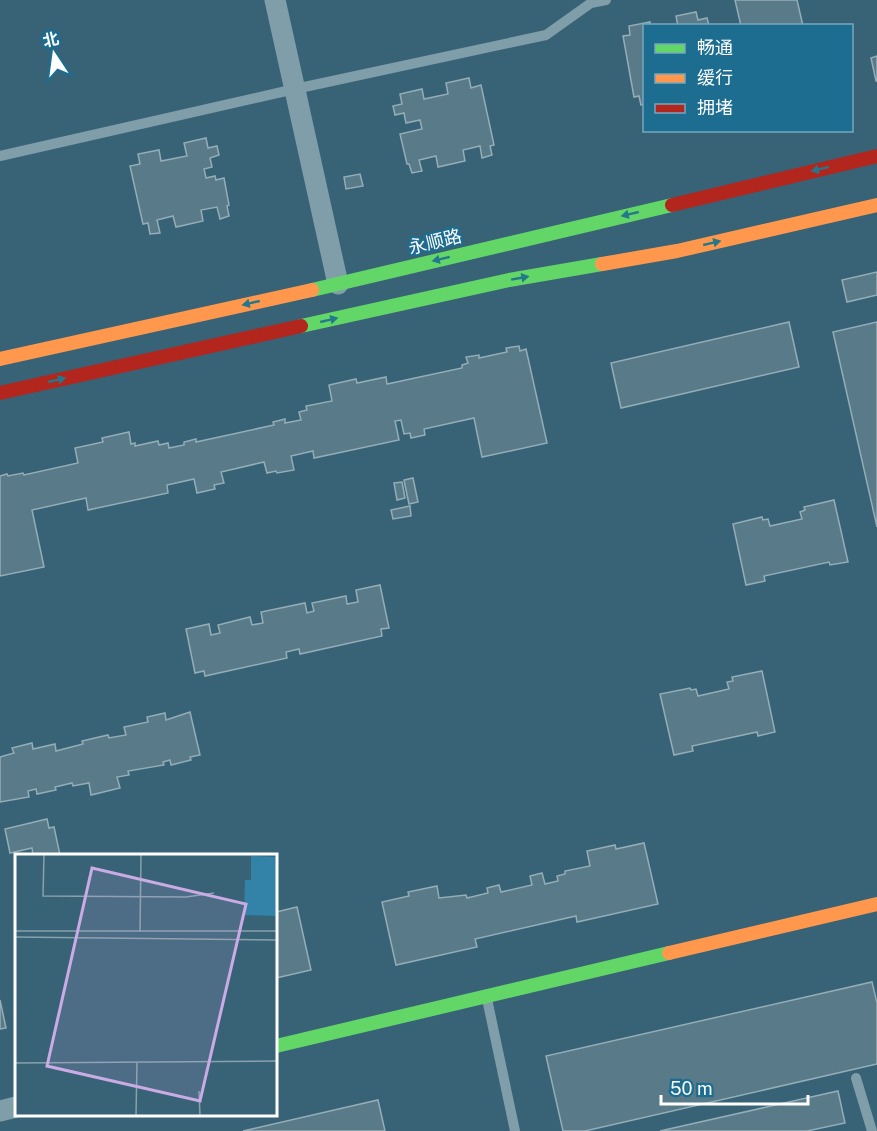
<svg xmlns="http://www.w3.org/2000/svg" width="877" height="1131" font-family="'Public Sans','Noto Sans SC',sans-serif">
<style>
.building{fill:#587a89;stroke:#94adb7;stroke-width:1.5}
.lines{fill:none;stroke-linecap:round;stroke-linejoin:round}
.lane{stroke:#809ea9;stroke-width:10}
.street{stroke:#809ea9;stroke-width:21}
.fast{stroke:#63d668;stroke-width:14}
.slow{stroke:#ff974d;stroke-width:14}
.jam{stroke:#b3261e;stroke-width:14}
.oneway{fill:#24788d}
.labels{text-anchor:middle;stroke-width:4.5;stroke-linejoin:round;paint-order:stroke}
.street-label{font-size:18px;fill:#fff;stroke:#1d6d91}
.inset-road{fill:none;stroke:#88a1ad;stroke-width:1.5}
.view{fill:#caabe5;fill-opacity:0.15;stroke:#caabe5;stroke-width:3}
.inset-edge{fill:none;stroke:#fff;stroke-width:3}
</style>
<rect width="100%" height="100%" fill="#386376"/>
<!-- building -->
<g class="building">
<path d="M735,0H797L803,26H741Z"/>
<path d="M696,12L698,20L707,18L709,26H678L676,16Z"/>
<path d="M650,22V26H644V104L641,105L639,96L634,97L623,36L630,35L629,26Z"/>
<path d="M877,56V81H876L871,58Z"/>
<path d="M469,78L471,88L481,85L494,145L490,146L492,155L482,158L480,146L463,150L465,161L438,167L436,156L419,160L422,171L412,173L409,164H407L400,134L422,129L420,120L406,123L404,113L395,115L393,106L402,104L400,94L422,89L424,99L448,94L446,83Z"/>
<path d="M206,138L208,148L217,146L219,155L210,158L212,167L204,169L206,178L215,176L216,180L224,178L229,205L227,206L229,216L220,219L217,207L201,210L203,221L176,227L173,216L157,220L160,233L150,234L148,223L143,224L130,166L140,164L138,154L159,150L161,161L187,156L184,143Z"/>
<path d="M360,174L363,186L346,189L344,177Z"/>
<path d="M877,272V295L847,302L842,280Z"/>
<path d="M789,322L799,367L621,408L611,363Z"/>
<path d="M877,322V527L833,332Z"/>
<path d="M519,346L520,351L526,349L547,443L482,457L474,418L424,429L425,435L411,438L410,433L404,434L401,420L395,421L399,440L314,458L313,451L291,456L294,470L277,473L276,471L267,473L264,462L221,472L224,483L214,485L215,489L197,493L194,479L167,485L168,493L88,510L86,498L32,510L44,567L0,576V476L7,474L8,476L23,473L24,475L78,463L75,448L103,442L102,438L129,432L131,444L135,443V446L158,441L159,445L168,443L169,448L184,445V442L196,439V442L274,425L273,422L285,419V423L301,420L299,412L307,410L306,406L332,401L329,385L356,379L357,383L386,377L387,384L462,368V365L468,363L466,357L479,355V358L507,352L506,348Z"/>
<path d="M413,478L418,502L409,504L404,480Z"/>
<path d="M402,482L405,498L397,500L394,483Z"/>
<path d="M834,500L848,562L830,565L829,562L764,576L765,581L746,585L733,524L762,517L763,520L768,519L770,526L802,519L800,512L805,510L804,507Z"/>
<path d="M410,506L411,516L393,519L391,510Z"/>
<path d="M380,585L389,628L381,629L382,636L300,654L299,649L286,652L287,658L205,676L204,671L195,673L186,629L209,624L211,635L220,633L218,625L250,617L252,625L263,623L261,612L305,603L307,613L314,611L312,603L346,596L347,604L358,602L356,590Z"/>
<path d="M762,671L775,732L758,736L757,732L692,746L693,751L674,755L660,694L690,688L691,690L696,689L698,696L729,689L727,682L733,681L732,677Z"/>
<path d="M190,712L200,755L190,757L191,760L171,765L170,760L163,762L164,765L128,771L129,775L117,777L120,788L91,795L89,783L73,786L72,783L55,787L56,790L37,794L36,789L28,791L29,797L0,802V757L14,753L12,748L32,743L33,749L55,744L56,751L83,744L82,741L108,735L109,738L126,735L124,727L148,722L147,717L165,713L166,720Z"/>
<path d="M47,819L49,828L54,827L60,855H33L32,848L10,853L5,829Z"/>
<path d="M644,843L658,904L577,922L576,916L475,939L477,947L396,965L382,902L409,896L408,892L437,886L439,898L466,895L467,898L488,893L487,888L499,885L501,892L532,885L530,876L542,873L545,884L558,881L557,876L565,874V871L590,866L587,851L615,845L616,849Z"/>
<path d="M297,907L311,970L276,978V912Z"/>
<path d="M872,982L877,1003V1064L585,1131H563L546,1056Z"/>
<path d="M0,1000L6,1028L0,1029Z"/>
<path d="M838,1091L845,1123L807,1131H660Z"/>
<path d="M378,1100L385,1131H243Z"/>
</g>
<g class="lines">
<!-- lane -->
<g class="lane">
<path d="M0,156L295,89L546,35L591,3L606,0"/>
<path d="M487,999L515,1131"/>
<path d="M856,1078L872,1131"/>
</g>
<!-- street -->
<g class="street">
<path d="M275,0L338,284"/>
<path d="M0,1111L16,1107"/>
</g>
<!-- fast -->
<g class="fast">
<path d="M312,290L672,205"/>
<path d="M301,326L509,280L602,264"/>
<path d="M276,1046L669,953"/>
</g>
<!-- slow -->
<g class="slow">
<path d="M602,264L677,251L877,205"/>
<path d="M0,359L312,290"/>
<path d="M669,953L877,904"/>
</g>
<!-- jam -->
<g class="jam">
<path d="M672,205L877,156"/>
<path d="M0,393L301,326"/>
</g>
</g>
<!-- one-way arrows -->
<defs><path id="oneway-solid" d="M-6-.8H1V-3.2L6.5 0L1 3.2V.8H-6Z" transform="scale(1.5)"/></defs>
<g class="oneway">
<use href="#oneway-solid" transform="translate(820 169) rotate(167)"/>
<use href="#oneway-solid" transform="translate(630 214) rotate(167)"/>
<use href="#oneway-solid" transform="translate(712 243) rotate(-13)"/>
<use href="#oneway-solid" transform="translate(441 259) rotate(166)"/>
<use href="#oneway-solid" transform="translate(520 278) rotate(-10)"/>
<use href="#oneway-solid" transform="translate(251 303) rotate(167)"/>
<use href="#oneway-solid" transform="translate(329 320) rotate(-13)"/>
<use href="#oneway-solid" transform="translate(57 380) rotate(-13)"/>
</g>
<g class="labels">
<!-- street labels -->
<g class="street-label">
<text transform="translate(435 242) rotate(-14)" y="6">永顺路</text>
</g>
</g>
<!-- overview -->
<g transform="translate(15 854)">
<rect width="262" height="262" fill="#386376"/>
<path d="M236,2L262,3V62L229,61L230,26H236Z" fill="#3283a7"/>
<path class="inset-road" d="M29,0L28,42L171,43L199,39M0,77H263M125,78L126,0M0,83L263,86M0,209L263,207M184,237L185,262M121,262L122,208"/>
<path class="view" d="M77,14L231,50L185,247L32,212Z"/>
<rect width="262" height="262" class="inset-edge"/>
</g>
<!-- legend -->
<rect x="643" y="24" width="210" height="108" fill="#1d6d91" stroke="#77a7bd" stroke-width="1.5"/>
<rect x="655" y="44" width="30" height="9" fill="#63d668" stroke="#77a7bd" stroke-width="1.5"/>
<text x="697" y="54" font-size="18" fill="#ffffff">畅通</text>
<rect x="655" y="74" width="30" height="9" fill="#ff974d" stroke="#77a7bd" stroke-width="1.5"/>
<text x="697" y="84" font-size="18" fill="#ffffff">缓行</text>
<rect x="655" y="104" width="30" height="9" fill="#b3261e" stroke="#77a7bd" stroke-width="1.5"/>
<text x="697" y="114" font-size="18" fill="#ffffff">拥堵</text>
<!-- north arrow -->
<g transform="translate(54 54) rotate(347)" stroke="#1d6d91" stroke-width="4.5" paint-order="stroke">
<path d="M0-4.5L10 22L0 15L-10 22Z" fill="#ffffff"/>
<text y="-9" font-size="16" font-weight="bold" text-anchor="middle" fill="#ffffff">北</text>
</g>
<!-- scale -->
<path d="M661 1095v9h147v-9" fill="none" stroke="#ffffff" stroke-width="3"/>
<text x="670" y="1095" font-size="18" fill="#ffffff" stroke="#1d6d91" stroke-width="4.5" paint-order="stroke">50 m</text>
</svg>
